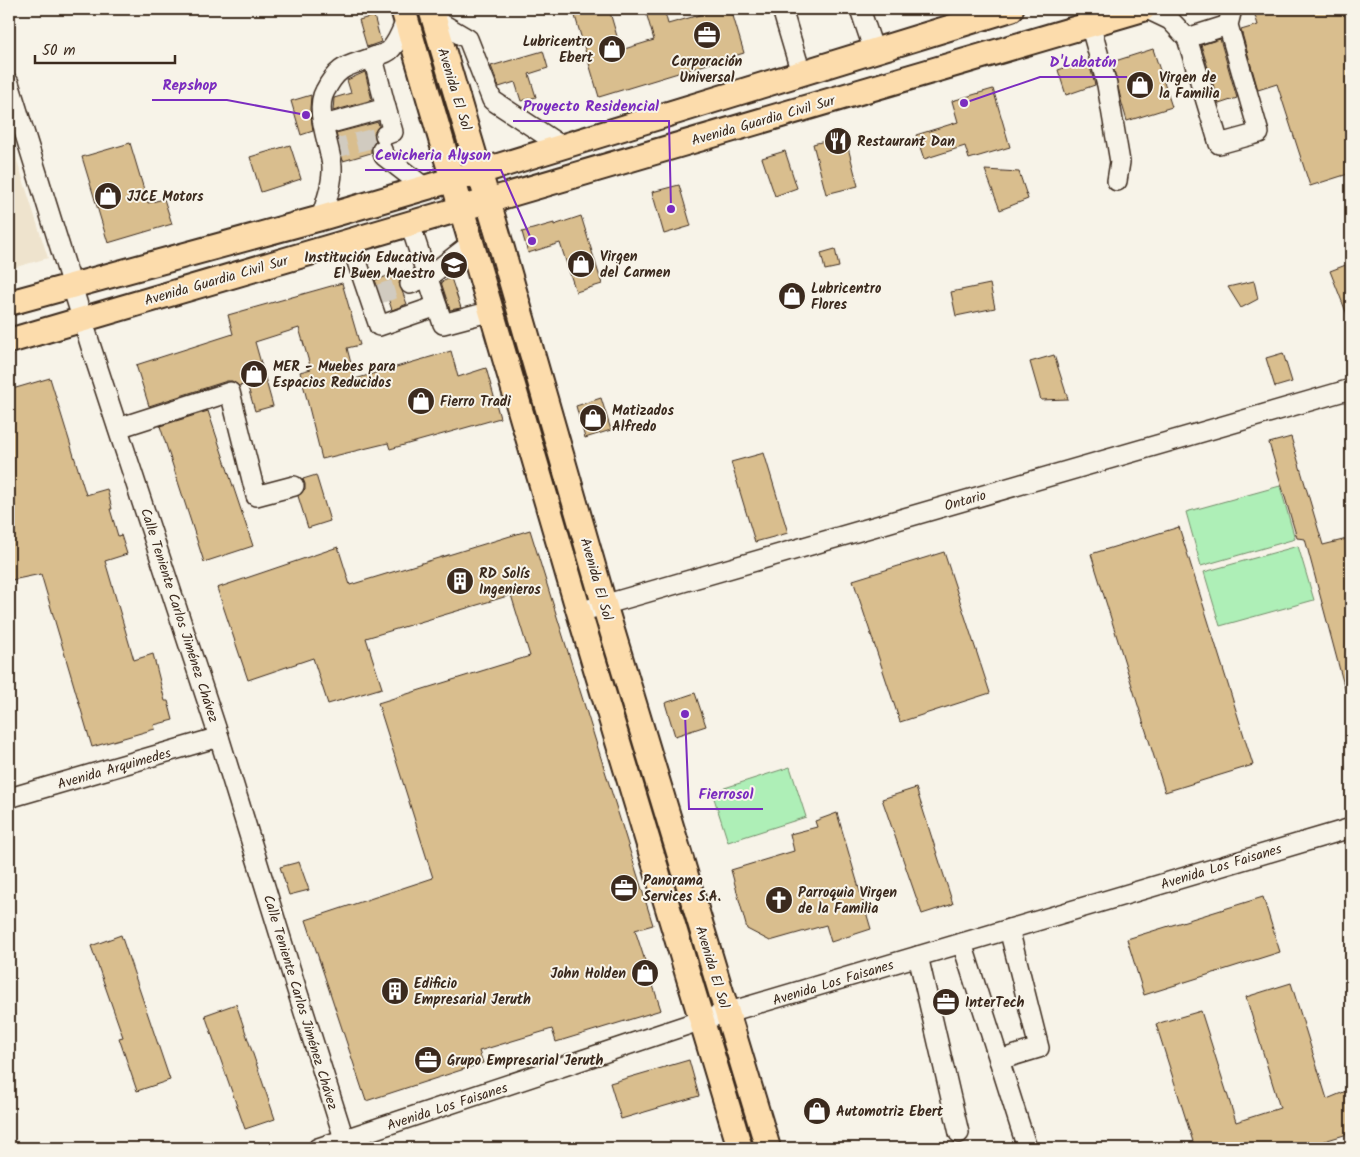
<svg xmlns="http://www.w3.org/2000/svg" width="1360" height="1157" font-family="Kalam,sans-serif">
<style>
.built{fill:#eee3cd}
.green{fill:#aeefb7;stroke:#748c6a}
.building{fill:#d9be8e;stroke:#3b2a1e}
.lines{fill:none;stroke-linecap:round;stroke-linejoin:round}
.minor-tunnel{stroke:#d1cbc0;stroke-width:19;stroke-dasharray:19 9;stroke-linecap:butt}
.minor-casing{stroke:#3b2a1e;stroke-width:22}
.major-casing{stroke:#3b2a1e;stroke-width:28}
.minor{stroke:#f7f3e8;stroke-width:19}
.major{stroke:#fcdcac;stroke-width:24}
.labels{text-anchor:middle;stroke-width:4;stroke-linejoin:round;paint-order:stroke}
.poi-label{font-size:14px;font-weight:bold;fill:#3b2a1e;stroke:#f7f3e8;text-anchor:start}
.street-label{font-size:14px;fill:#3b2a1e;stroke:#f7f3e8}
.leader{fill:none;stroke:#7b2cbf;stroke-width:2}
.callout-dot{fill:#7b2cbf;stroke:#f7f3e8;stroke-width:2}
.callout-label{font-size:15px;text-anchor:middle;font-weight:bold;fill:#7b2cbf;stroke:#f7f3e8;stroke-width:4;stroke-linejoin:round;paint-order:stroke}
</style>
<rect width="100%" height="100%" fill="#f7f3e8"/>
<filter id="ink" filterUnits="userSpaceOnUse"><feTurbulence type="fractalNoise" baseFrequency=".02" numOctaves="2"/><feDisplacementMap in="SourceGraphic" scale="10" xChannelSelector="R" yChannelSelector="G"/><feConvolveMatrix kernelMatrix="1 2 1 2 8 2 1 2 1" color-interpolation-filters="sRGB"/></filter>
<g filter="url(#ink)">
<!-- built -->
<path class="built" d="M9,135L48,258L9,269Z"/>
<!-- green -->
<g class="green">
<path d="M1280,486L1295,539L1201,566L1186,512Z"/>
<path d="M1298,546L1314,600L1220,626L1204,572Z"/>
<path d="M790,767L806,817L728,842L712,792Z"/>
</g>
<!-- building -->
<g class="building">
<path d="M599,9H609L621,50L654,40L645,9H664L668,24L720,9H731L744,53L599,97L575,16Z"/>
<path d="M1253,9H1351V173L1310,186L1277,84L1258,90L1241,30L1258,25Z"/>
<path d="M374,16L381,42L367,47L359,20Z"/>
<path d="M1220,39L1237,98L1219,104L1201,45Z"/>
<path d="M1153,49L1172,107L1127,121L1122,104L1112,62Z"/>
<path d="M543,51L548,68L529,74L536,97L521,101L515,82L499,87L491,66Z"/>
<path d="M1088,60L1095,85L1066,95L1058,70Z"/>
<path d="M365,72L372,100L333,111L334,98L351,93L347,80Z"/>
<path d="M993,89L1010,147L969,159L965,146L924,159L916,135L958,122L952,101Z"/>
<path d="M311,95L310,109L313,131L301,135L291,101Z"/>
<path d="M378,122L379,126L374,133L376,141L371,147V153L343,161L336,133Z"/>
<path d="M845,136L858,186L826,194L813,144Z"/>
<path d="M130,143L148,203L164,199L172,224L108,243L82,157Z"/>
<path d="M290,145L301,179L261,192L250,157Z"/>
<path d="M785,151L797,188L775,196L762,158Z"/>
<path d="M985,170L1019,172L1028,199L1000,210Z"/>
<path d="M679,185L691,226L664,234L652,192Z"/>
<path d="M581,216L602,284L576,292L560,243L528,253L522,232L554,223V225Z"/>
<path d="M835,249L839,267L825,270L821,253Z"/>
<path d="M1351,263V322H1350L1330,271Z"/>
<path d="M407,270V273L402,277L399,283L407,304L392,310L387,295L381,296L375,280Z"/>
<path d="M451,278L461,308L450,310L441,282Z"/>
<path d="M1254,281L1258,299L1241,308L1228,287Z"/>
<path d="M342,283L360,345L347,348L355,379L451,351L458,377L486,368L500,418L390,449L388,443L322,459L300,372L311,369L299,328L255,342L273,406L255,411L247,384L239,386L232,381H227L149,406L136,365L233,334L228,315Z"/>
<path d="M990,284L995,308L956,316L951,292Z"/>
<path d="M1283,353L1292,382L1275,387L1266,358Z"/>
<path d="M1054,355L1068,399L1041,400L1030,362Z"/>
<path d="M50,378L86,495L107,489L112,509H110L118,536L121,535L127,554L105,561L134,660L153,654L165,701H168L173,720L154,725L155,729L92,747L41,574L12,580L9,569V390Z"/>
<path d="M601,398L611,430L585,438L576,406Z"/>
<path d="M208,411L253,546L204,562L160,426Z"/>
<path d="M1291,437L1323,545L1351,538V693H1346L1305,539L1297,538L1269,443Z"/>
<path d="M764,453L788,533L755,542L731,462Z"/>
<path d="M316,475L330,521L308,528L298,496L305,489V484L303,479Z"/>
<path d="M1179,527L1253,765L1165,792L1091,554Z"/>
<path d="M530,530L653,925L635,930L661,1010L556,1042L552,1029L479,1051L483,1063L366,1101L306,920L433,878L378,703L530,656L511,595L366,638L382,688L328,704L313,658L248,680L217,588L338,547L350,585Z"/>
<path d="M944,552L990,693L900,722L853,580Z"/>
<path d="M695,693L706,726L675,736L665,703Z"/>
<path d="M916,788L953,904L922,914L882,799Z"/>
<path d="M837,813L871,929L831,942L826,925L770,941L747,929L731,870L794,851L790,834L817,827L815,821Z"/>
<path d="M299,862L309,890L289,895L280,867Z"/>
<path d="M1263,897L1280,952L1144,995L1127,939Z"/>
<path d="M121,935L170,1080L137,1091L119,1038L123,1037L91,946Z"/>
<path d="M1291,983L1327,1099L1351,1089V1133L1301,1148H1195L1156,1024L1201,1011L1236,1122L1280,1108L1246,997Z"/>
<path d="M236,1004L275,1119L245,1129L205,1015Z"/>
<path d="M689,1060L699,1096L621,1119L610,1083Z"/>
</g>
<g class="lines">
<!-- minor-tunnel -->
<g class="minor-tunnel">
<path d="M329,150L385,135"/>
<path d="M376,295L410,284"/>
</g>
<!-- minor casing -->
<g class="minor-casing">
<g id="minor">
<path d="M782,9L801,73"/>
<path d="M860,9L874,51"/>
<path d="M1147,9L1170,20L1187,38L1219,144L1259,133L1228,25L1232,9"/>
<path d="M434,19L468,39L492,100L563,147"/>
<path d="M1090,24L1107,85L1120,162L1117,181"/>
<path d="M1187,38L1228,25"/>
<path d="M9,83L91,347L219,737L295,984L347,1148"/>
<path d="M324,125L386,108L373,58"/>
<path d="M385,135L393,132L386,108"/>
<path d="M382,150L384,156L424,187"/>
<path d="M321,218C326,202 333,183 332,166C330,145 314,110 325,91C340,62 350,67 376,56C380,55 387,53 390,50C398,42 402,30 406,20"/>
<path d="M410,224L443,324L492,311"/>
<path d="M350,241L379,326L437,306"/>
<path d="M410,284L428,277L472,243"/>
<path d="M118,428L230,392L256,496L294,486"/>
<path d="M579,612L1351,389"/>
<path d="M9,798L219,737"/>
<path d="M962,943L1026,1145"/>
<path d="M918,956L959,1133"/>
<path d="M999,1060L1039,1048L1009,929"/>
<path d="M318,1148L702,1020L1351,828"/>
</g>
</g>
<!-- major casing -->
<g class="major-casing">
<g id="major">
<path d="M403,9L579,612L740,1148"/>
<path d="M431,9L498,235L604,604L768,1148"/>
<path d="M9,303L321,218L479,172L1011,9"/>
<path d="M9,341L1143,9"/>
</g>
</g>
<!-- minor -->
<use href="#minor" class="minor"/>
<!-- major -->
<use href="#major" class="major"/>
</g>
</g>
<!-- icons -->
<defs>
<g id="office-disc" transform="scale(1.4375)"><circle r="9.5" fill="#3b2a1e" stroke="#f7f3e8"/><path d="M-6-3h4V-5.5h4V-3h4V5H-6ZM-1-4.5V-3h2v-1.5ZM-6 0V1H6V0Z" fill="#fff"/></g>
<g id="shop-disc" transform="scale(1.4375)"><circle r="9.5" fill="#3b2a1e" stroke="#f7f3e8"/><path d="M-5-2.5h2.3a2.7 3.5 0 0 1 5.4 0H5L5.5 6h-11ZM-1.5-2.5h3a1.5 2.3 0 0 0-3 0Z" fill="#fff"/></g>
<g id="restaurant-disc" transform="scale(1.4375)"><circle r="9.5" fill="#3b2a1e" stroke="#f7f3e8"/><path d="M-5-6h1v4h1v-4h1v4h1v-4h1v5L-1.5 .5V6h-2V.5L-5-1ZM5-6V6H3V1.5H1.5Q1.5-4 5-6Z" fill="#fff"/></g>
<g id="school-disc" transform="scale(1.4375)"><circle r="9.5" fill="#3b2a1e" stroke="#f7f3e8"/><path d="M0-5L7-2L0 1L-7-2ZM-4 1L0 2.5L4 1V4Q0 6-4 4Z" fill="#fff"/></g>
<g id="building-disc" transform="scale(1.4375)"><circle r="9.5" fill="#3b2a1e" stroke="#f7f3e8"/><path d="M-4-6H4V6H1V3H-1V6H-4ZM-2.5-4.3h1.7v1.8h-1.7ZM.8-4.3h1.7v1.8H.8ZM-2.5-1h1.7V.8h-1.7ZM.8-1h1.7V.8H.8Z" fill="#fff"/></g>
<g id="church-disc" transform="scale(1.4375)"><circle r="9.5" fill="#3b2a1e" stroke="#f7f3e8"/><path d="M-1.2-6h2.4v3.5h3.3v2.4h-3.3V6h-2.4V-.1h-3.3v-2.4h3.3Z" fill="#fff"/></g>
</defs>
<g fill-rule="evenodd">
<use href="#office-disc" x="707" y="35"/>
<use href="#shop-disc" x="612" y="49"/>
<use href="#shop-disc" x="1140" y="85"/>
<use href="#restaurant-disc" x="838" y="141"/>
<use href="#shop-disc" x="108" y="196"/>
<use href="#shop-disc" x="581" y="264"/>
<use href="#school-disc" x="454" y="265"/>
<use href="#shop-disc" x="792" y="296"/>
<use href="#shop-disc" x="254" y="374"/>
<use href="#shop-disc" x="421" y="401"/>
<use href="#shop-disc" x="593" y="418"/>
<use href="#building-disc" x="460" y="581"/>
<use href="#office-disc" x="624" y="888"/>
<use href="#church-disc" x="779" y="900"/>
<use href="#shop-disc" x="645" y="973"/>
<use href="#building-disc" x="395" y="991"/>
<use href="#office-disc" x="946" y="1002"/>
<use href="#office-disc" x="428" y="1060"/>
<use href="#shop-disc" x="817" y="1111"/>
</g>
<g class="labels">
<!-- poi labels -->
<g class="poi-label">
<text x="593" y="46" text-anchor="end">Lubricentro<tspan x="593" dy="16">Ebert</tspan></text>
<text x="707" y="66" text-anchor="middle">Corporación<tspan x="707" dy="16">Universal</tspan></text>
<text x="1159" y="82">Virgen de<tspan x="1159" dy="16">la Familia</tspan></text>
<text x="857" y="146">Restaurant Dan</text>
<text x="127" y="201">JJCE Motors</text>
<text x="600" y="261">Virgen<tspan x="600" dy="16">del Carmen</tspan></text>
<text x="435" y="262" text-anchor="end">Institución Educativa<tspan x="435" dy="16">El Buen Maestro</tspan></text>
<text x="811" y="293">Lubricentro<tspan x="811" dy="16">Flores</tspan></text>
<text x="273" y="371">MER - Muebes para<tspan x="273" dy="16">Espacios Reducidos</tspan></text>
<text x="440" y="406">Fierro Tradi</text>
<text x="612" y="415">Matizados<tspan x="612" dy="16">Alfredo</tspan></text>
<text x="479" y="578">RD Solís<tspan x="479" dy="16">Ingenieros</tspan></text>
<text x="643" y="885">Panorama<tspan x="643" dy="16">Services S.A.</tspan></text>
<text x="798" y="897">Parroquia Virgen<tspan x="798" dy="16">de la Familia</tspan></text>
<text x="626" y="978" text-anchor="end">John Holden</text>
<text x="414" y="988">Edificio<tspan x="414" dy="16">Empresarial Jeruth</tspan></text>
<text x="965" y="1007">InterTech</text>
<text x="447" y="1065">Grupo Empresarial Jeruth</text>
<text x="836" y="1116">Automotriz Ebert</text>
</g>
<!-- street labels -->
<g class="street-label">
<text transform="translate(455 89) rotate(73)" y="5">Avenida El Sol</text>
<text transform="translate(763 120) rotate(-16)" y="5">Avenida Guardia Civil Sur</text>
<text transform="translate(216 280) rotate(-16)" y="5">Avenida Guardia Civil Sur</text>
<text transform="translate(965 500) rotate(-16)" y="5">Ontario</text>
<text transform="translate(597 579) rotate(74)" y="5">Avenida El Sol</text>
<text transform="translate(180 615) rotate(72)" y="5">Calle Teniente Carlos Jiménez Chávez</text>
<text transform="translate(114 768) rotate(-16)" y="5">Avenida Arquimedes</text>
<text transform="translate(1221 866) rotate(-17)" y="5">Avenida Los Faisanes</text>
<text transform="translate(713 967) rotate(73)" y="5">Avenida El Sol</text>
<text transform="translate(833 982) rotate(-17)" y="5">Avenida Los Faisanes</text>
<text transform="translate(301 1002) rotate(73)" y="5">Calle Teniente Carlos Jiménez Chávez</text>
<text transform="translate(447 1106) rotate(-18)" y="5">Avenida Los Faisanes</text>
</g>
</g>
<!-- callouts -->
<path class="leader" d="M964 103L1040 77H1127M306 115L227 100H152M671 209L669 121H513M532 241L501 170H365M685 714L689 809H763"/>
<g class="callout-dot">
<circle cx="964" cy="103" r="5"/>
<circle cx="306" cy="115" r="5"/>
<circle cx="671" cy="209" r="5"/>
<circle cx="532" cy="241" r="5"/>
<circle cx="685" cy="714" r="5"/>
</g>
<g class="callout-label">
<text x="1083" y="67">D'Labatón</text>
<text x="190" y="90">Repshop</text>
<text x="591" y="111">Proyecto Residencial</text>
<text x="433" y="160">Cevicheria Alyson</text>
<text x="726" y="799">Fierrosol</text>
</g>
<!-- margin -->
<rect width="1360" height="1157" fill="none" stroke="#f7f3e8" stroke-width="30"/>
<rect x="15" y="15" width="1330" height="1127" fill="none" stroke="#3b2a1e" stroke-width="2" filter="url(#ink)"/>
<!-- scale -->
<path d="M35 55v8h140v-8" fill="none" stroke="#3b2a1e" stroke-width="2.5"/>
<text x="42" y="55" font-size="15" fill="#3b2a1e" stroke="#f7f3e8" stroke-width="4" paint-order="stroke">50 m</text>
</svg>
